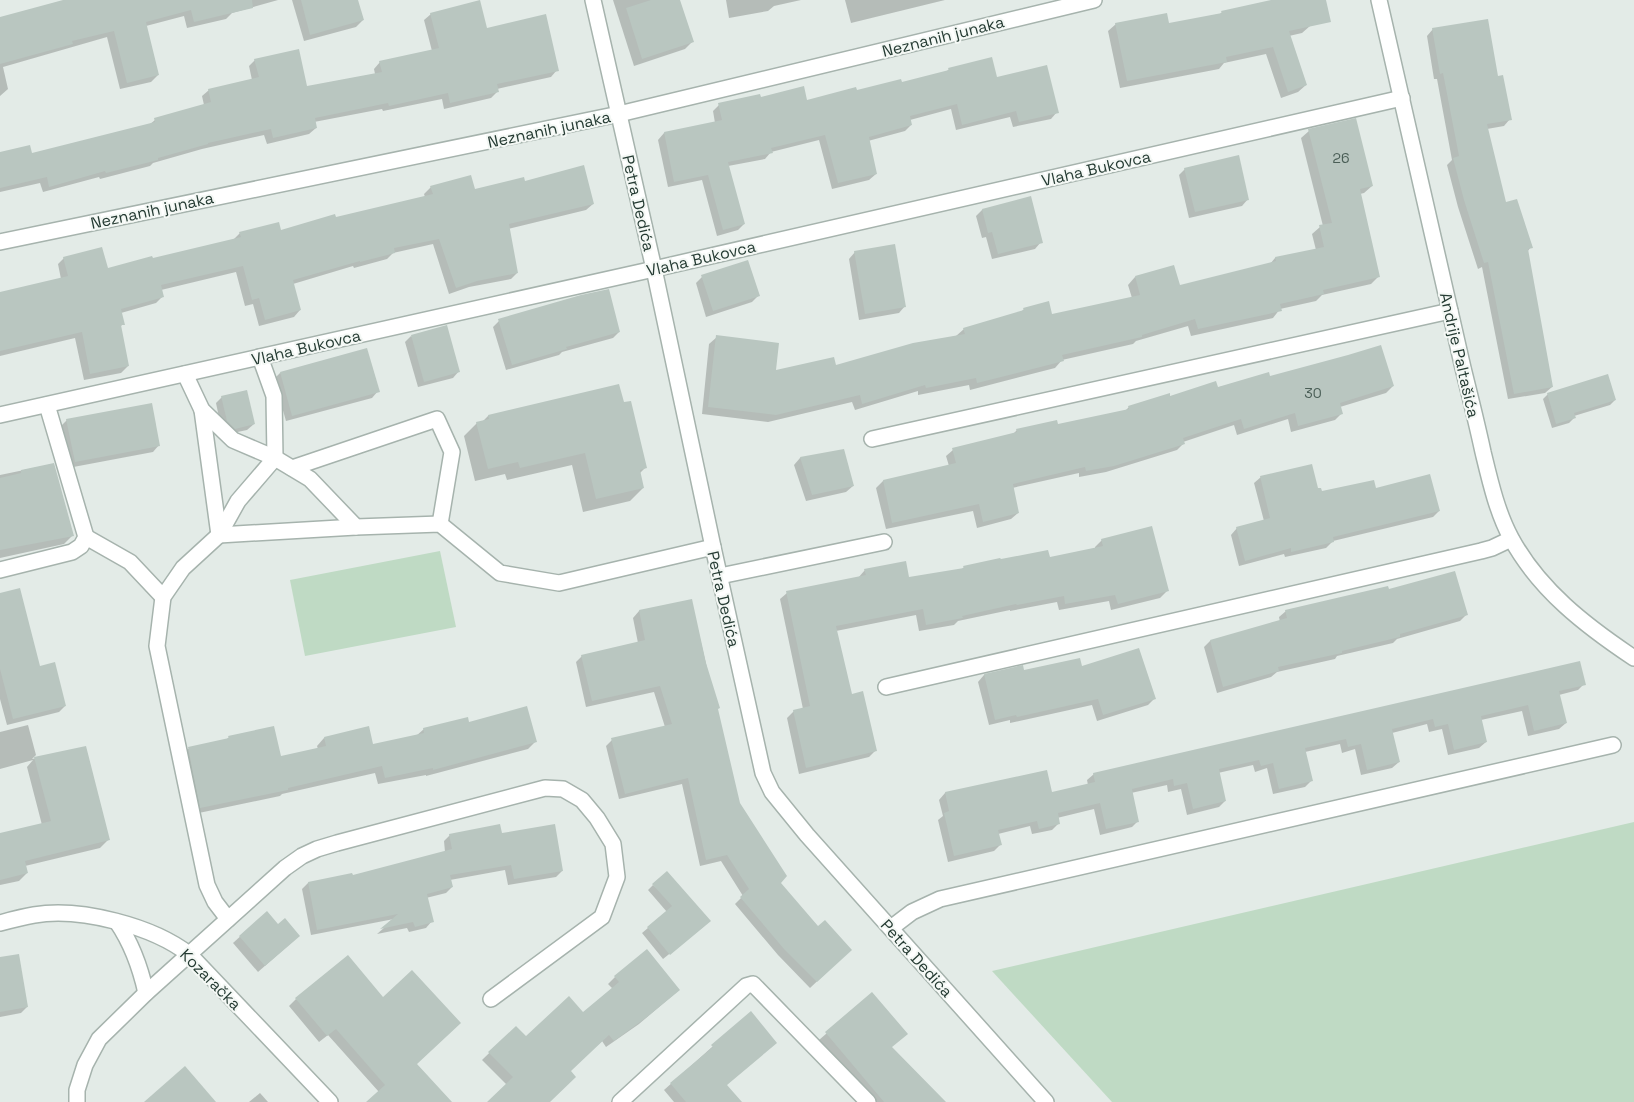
<svg xmlns="http://www.w3.org/2000/svg" width="1634" height="1102" font-family="'Space Grotesk',sans-serif">
<style>
.green{fill:#bfdac4}
.shadow{fill:#0003}
.building{fill:#b9c6c0}
.lines{fill:none;stroke-linecap:round;stroke-linejoin:round}
.minor-casing{stroke:#a6b3ad;stroke-width:18}
.minor{stroke:#fff;stroke-width:15}
.labels{text-anchor:middle;stroke-width:4;stroke-linejoin:round;paint-order:stroke}
.number-label{font-size:14px;fill:#4a5e56}
.street-label{font-size:16px;fill:#253b33;stroke:#f4f8f5}
</style>
<rect width="100%" height="100%" fill="#e3ebe7"/>
<!-- green -->
<g class="green">
<path d="M440,551L456,627L305,656L290,580Z"/>
<path d="M1634,822V1102H1112L992,971Z"/>
</g>
<!-- shadow -->
<g class="shadow">
<path d="M68,0H278L232,13L226,19L187,28L184,16L146,26L158,75L151,82L120,89L107,37L3,67L8,89L0,96V21Z"/>
<path d="M292,0H357L363,20L356,27L304,41Z"/>
<path d="M613,0H679L692,42L685,49L634,66Z"/>
<path d="M726,0H801L774,6L768,11L729,18Z"/>
<path d="M845,0H945L851,23Z"/>
<path d="M1275,0H1325L1310,26L1302,33L1289,36L1306,85L1298,92L1281,98L1266,54L1224,63L1219,69L1120,88L1108,31L1116,24L1168,25L1220,14L1222,12Z"/>
<path d="M431,14L486,29L557,70L551,77L497,89V92L491,98L444,109L442,99L383,111L382,109L314,122L316,128L309,134L267,144L264,135L202,149L153,163L150,166L100,179L99,177L43,192L40,183L0,192V153L31,155L149,125L155,120L204,105L202,96L209,90L252,80L249,66L255,60L306,87L375,74L374,69L380,62L432,51L424,20Z"/>
<path d="M1433,29L1497,78L1510,119L1504,126L1487,129L1505,204L1531,247L1527,252L1552,387L1545,393L1508,399L1482,267L1478,269L1458,207L1447,165L1452,160L1437,79H1434L1427,36Z"/>
<path d="M949,69L996,78L1057,112L1051,119L1013,127L1010,117L956,130L951,109L910,120L911,125L905,131L868,141L876,174L869,180L832,189L819,140L771,152L765,159L728,166L744,224L738,230L717,236L702,180L668,187L658,140L664,133L715,123L713,111L719,105L760,98L806,101L901,84L946,72Z"/>
<path d="M1309,131L1372,186L1364,193L1360,194L1378,277L1371,284L1322,295L1316,301L1280,309L1273,318L1191,336L1188,326L1136,341L1133,344L1062,360L1055,368L970,390L969,385L918,395V391L855,410L852,402L768,422L702,414L709,344L717,337L775,371L835,367L956,336L964,329L1021,312L1024,309L1051,316L1132,298L1128,285L1135,277L1179,287L1270,264L1275,258L1316,250L1312,234L1320,227L1323,226L1301,138Z"/>
<path d="M1185,169L1248,199L1242,206L1189,218L1179,175Z"/>
<path d="M524,182L593,204L586,210L508,229L517,273L511,279L469,287L449,294L433,244L393,253L387,259L354,268L353,266L293,284L300,310L294,317L259,326L253,304L245,306L236,272L161,290L163,296L156,303L121,313L123,324L120,327L128,366L121,373L84,380L75,338L0,356V293L61,279L58,264L64,258L107,270L233,240L240,233L280,231L425,197L424,194L431,187L474,191Z"/>
<path d="M1030,198L1041,242L1035,249L992,259L986,237L982,238L976,216L982,210Z"/>
<path d="M855,252L905,306L899,313L859,320L849,259Z"/>
<path d="M702,277L758,296L752,302L706,317L696,283Z"/>
<path d="M499,321L619,332L613,338L562,352L559,355L506,370L493,327Z"/>
<path d="M411,336L459,371L453,378L418,387L405,342Z"/>
<path d="M280,373L378,391L372,398L286,421L274,379Z"/>
<path d="M1269,377L1393,386L1386,393L1340,407L1341,414L1335,420L1291,432L1288,419L1237,435L1234,425L1183,442V444L1177,450L1106,472L1079,477V473L1012,488L1018,513L1011,519L977,528L973,511L886,529L876,488L883,481L949,466L946,456L953,450L1012,435L1017,430L1057,425L1125,411L1129,407L1170,397Z"/>
<path d="M618,386L645,468L639,474L643,488L630,501L583,512L572,465L507,480L505,474L475,481L464,436L477,423L482,422L488,416Z"/>
<path d="M1548,394L1615,400L1610,405L1574,416V418L1569,423L1552,428L1543,399Z"/>
<path d="M222,397L254,424L247,430L228,434L221,427L216,403Z"/>
<path d="M67,420L159,445L153,452L68,468L60,427Z"/>
<path d="M843,450L853,486L846,492L806,501L794,465L800,458Z"/>
<path d="M53,464L73,535L64,544L0,558V475Z"/>
<path d="M1261,477L1317,490L1321,493L1375,489L1439,511L1433,517L1333,541L1326,548L1285,557L1284,554L1239,566L1231,535L1237,528L1264,521L1254,483Z"/>
<path d="M1102,540L1167,591L1160,598L1111,610L1109,601L1059,610L1057,602L1010,611V610L958,621L954,625L919,631L916,615L836,631L851,695L876,750L869,757L799,774L787,718L794,711L803,709L780,599L787,593L858,578L865,570L908,579L962,569L964,567L1049,558L1095,549V547Z"/>
<path d="M1388,590L1466,615L1460,621L1397,639L1393,643L1337,656L1335,659L1277,672L1271,677L1217,693L1204,647L1210,641L1280,622L1279,617L1286,611Z"/>
<path d="M0,595L39,668L65,706L59,712L7,725L0,699Z"/>
<path d="M691,600L739,804L779,883L844,956L810,988L778,955L735,904L743,896L721,861L700,866L682,784L619,799L606,746L612,740L665,727L654,692L586,707L576,662L582,656L638,643L633,618L639,611Z"/>
<path d="M1081,668L1154,699L1148,705L1097,721L1092,705L1010,723V720L989,725L978,682L984,675Z"/>
<path d="M1584,684L1578,690L1559,695L1566,723L1559,729L1528,736L1522,711L1481,720L1486,742L1479,748L1448,755L1442,729L1429,732L1427,724L1392,733L1399,762L1392,768L1361,775L1355,749L1342,753L1340,744L1305,752L1311,781L1305,787L1273,794L1267,768L1255,772L1253,765L1218,773L1225,801L1219,807L1187,815L1181,789L1168,792L1167,785L1131,793L1138,821L1132,827L1100,835L1094,809L1057,818L1059,823L1052,830L1032,834L1030,826L998,834L1000,845L994,851L948,862L938,820L943,816L939,800L945,793L1046,771L1051,793L1088,785L1087,780L1094,774Z"/>
<path d="M468,723L535,742L528,749L426,776V775L378,784L375,773L282,794L280,796L194,814L181,756L188,749L225,741L229,737L280,757L318,749L317,746L324,738L372,745L416,736L424,729Z"/>
<path d="M28,725L36,755L32,759L85,748L108,840L100,848L25,866L27,873L19,881L0,885V835L42,825L27,767L33,760L0,769V732Z"/>
<path d="M501,834L562,871L556,877L508,885L505,870L450,880L452,887L446,893L426,898L432,921L426,928L409,932L407,928L377,934L394,919L311,935L302,889L308,883L351,875L352,876L445,852L444,841L450,835Z"/>
<path d="M653,885L704,926L663,959L642,933L667,912L648,890Z"/>
<path d="M266,913L292,942L258,972L233,943Z"/>
<path d="M0,958L27,1007L21,1013L0,1017Z"/>
<path d="M615,977L679,990L639,1024L606,1047L602,1041L569,1071L549,1102H489L507,1085L482,1060L516,1027L526,1037L583,1014L613,989L608,984Z"/>
<path d="M872,994L891,1048L944,1102H866L863,1092L819,1040Z"/>
<path d="M296,999L416,1064L450,1102H369L379,1092L328,1035L319,1042L289,1006Z"/>
<path d="M750,1013L726,1086L728,1102H674L664,1090Z"/>
<path d="M260,1093L268,1102H249Z"/>
</g>
<!-- building -->
<g class="building">
<path d="M63,0H252L253,8L194,22L191,10L146,22L159,75L127,83L114,31L72,41L73,44L0,64V17Z"/>
<path d="M301,0H358L364,20L310,35Z"/>
<path d="M480,0L487,28L546,14L559,71L497,84L499,92L450,103L448,93L389,106L388,103L315,118L317,128L273,138L271,129L208,143V144L158,158V160L106,173L105,171L49,187L47,177L0,188V152L30,145L32,153L155,122L154,118L211,102L208,89L259,77L254,59L299,49L307,86L382,72L379,61L439,48L430,13Z"/>
<path d="M651,0H680L694,42L642,59L626,8Z"/>
<path d="M1271,0H1326L1331,22L1289,31L1307,85L1288,92L1273,47L1226,57L1227,62L1127,81L1115,23L1167,13L1169,23L1222,13L1221,11Z"/>
<path d="M1488,19L1498,76L1503,75L1512,120L1487,124L1506,202L1517,199L1533,248L1528,249L1553,387L1514,394L1488,262L1484,263L1464,200L1453,158L1459,156L1443,73L1440,74L1432,28Z"/>
<path d="M992,57L997,77L1047,65L1059,113L1019,122L1016,111L962,125L957,104L910,116L912,125L869,137L877,174L838,183L825,135L771,148L773,153L728,162L745,224L723,230L708,175L674,182L664,132L722,120L718,103L760,94L761,97L804,86L807,100L856,87L857,90L901,79L902,82L949,70L948,68Z"/>
<path d="M1356,118L1373,186L1360,189L1380,277L1323,290L1324,294L1280,304L1282,311L1198,329L1195,319L1142,335V337L1062,355L1064,361L977,383L976,378L926,388L925,385L862,404L860,395L776,415L708,407L716,335L779,343L776,370L834,357L836,365L913,343L965,334L963,328L1024,310L1023,308L1049,301L1052,314L1140,295L1135,276L1174,265L1180,285L1276,261L1275,257L1324,247L1319,225L1332,223L1308,129Z"/>
<path d="M1239,155L1249,200L1195,212L1184,168Z"/>
<path d="M584,165L594,204L509,224L518,273L477,281L456,288L439,239L394,248L395,253L360,262V261L293,280L301,310L265,320L259,298L252,300L243,266L161,285L164,297L121,309L125,325H121L129,366L90,374L82,332L0,351V292L68,276L63,257L102,247L108,268L152,256L153,258L241,237L239,232L279,222L281,230L335,214L336,217L433,194L430,186L471,175L475,189L524,177L525,181Z"/>
<path d="M1031,196L1043,243L998,254L992,232L988,233L982,209Z"/>
<path d="M895,244L906,307L865,314L854,251Z"/>
<path d="M748,260L760,296L713,311L701,275Z"/>
<path d="M609,289L620,332L566,347L567,349L512,365L498,319L581,295Z"/>
<path d="M447,325L460,372L424,382L411,335Z"/>
<path d="M1381,345L1394,386L1340,403L1343,414L1298,426L1295,413L1244,429L1241,419L1183,438L1185,444L1114,466L1086,471L1085,467L1013,484L1019,513L983,522L979,504L892,523L883,480L956,463L952,448L1017,432L1016,429L1057,420L1058,424L1129,409L1128,406L1170,393V396L1216,381L1218,387L1269,372L1270,376L1348,355Z"/>
<path d="M367,348L380,392L292,416L280,372Z"/>
<path d="M1608,374L1616,400L1574,413L1576,418L1556,424L1547,393Z"/>
<path d="M619,384L624,402L631,401L647,468L640,470L644,488L596,499L585,453L520,468L518,462L488,469L476,422L489,419L488,415Z"/>
<path d="M247,390L255,424L235,429L227,421L221,396Z"/>
<path d="M152,403L160,446L75,462L66,419Z"/>
<path d="M844,449L854,486L812,495L800,457Z"/>
<path d="M54,463L74,536L0,550V478L21,473V470Z"/>
<path d="M1312,464L1318,488H1321L1322,491L1374,480L1376,488L1430,474L1440,511L1333,537L1334,542L1291,552V548L1245,561L1236,527L1270,518L1260,476Z"/>
<path d="M1152,526L1169,591L1118,604L1115,595L1065,604L1064,596L1017,605L1016,604L962,616L963,618L926,625L923,609L836,626L852,694L863,691L877,751L806,768L793,710L810,706L786,591L866,575L864,569L906,561L909,577L964,568L963,566L1000,558L1001,559L1048,550L1050,557L1103,546L1101,539Z"/>
<path d="M1455,571L1468,615L1400,634V637L1342,651V653L1278,667L1279,671L1223,687L1210,640L1287,618L1285,610L1388,586L1389,589Z"/>
<path d="M20,588L40,666L55,662L66,706L13,719L0,669V593Z"/>
<path d="M692,599L706,663L720,708L718,709L740,803L787,876L781,883L818,926L825,920L852,950L817,982L784,949L740,897L749,889L727,855L706,860L688,778L625,794L611,738L672,724L660,686L592,701L581,655L645,640L639,610Z"/>
<path d="M1139,648L1156,699L1103,715L1098,699L1017,717L1016,715L995,720L984,674L1023,665L1024,670L1080,658L1082,666Z"/>
<path d="M1580,661L1586,685L1559,691L1567,723L1534,731L1528,705L1481,716L1487,742L1454,750L1448,724L1435,727L1433,719L1392,729L1400,762L1367,770L1361,744L1348,747L1346,739L1305,748L1313,781L1279,789L1273,763L1261,766L1259,760L1219,769L1226,801L1193,809L1187,783L1174,786L1173,779L1132,789L1139,822L1106,829L1100,803L1058,813L1060,824L1039,829L1037,821L998,830L1002,845L954,856L944,813L949,811L945,792L1047,770L1052,792L1095,782L1093,773Z"/>
<path d="M527,706L537,742L433,770V768L385,778L382,766L288,788V790L200,808L188,747L229,738L228,736L274,726L281,756L326,746L324,737L369,726L373,744L424,733L423,728L468,717L469,722Z"/>
<path d="M86,746L110,840L25,861L28,873L0,880V833L51,821L34,757Z"/>
<path d="M500,824L502,833L555,824L563,871L514,879L511,865L450,875L453,887L427,894L434,922L415,927L413,922L380,929L398,914L317,930L308,882L352,873L353,875L452,849L449,834Z"/>
<path d="M667,871L711,921L670,955L647,927L672,906L652,884Z"/>
<path d="M267,911L278,924L285,918L300,936L265,966L239,936Z"/>
<path d="M647,949L680,990L647,1017L614,1041L609,1035L571,1071L576,1077L550,1102H487L513,1077L488,1052L516,1026L526,1036L569,996L583,1012L619,982L614,976Z"/>
<path d="M19,954L28,1007L0,1012V957Z"/>
<path d="M348,955L383,997L412,970L461,1023L417,1064L452,1102H366L385,1085L336,1029L327,1036L295,998Z"/>
<path d="M872,992L908,1034L892,1047L946,1102H884L825,1032Z"/>
<path d="M751,1011L777,1043L727,1085L742,1102H686L670,1083L713,1047L711,1045Z"/>
<path d="M185,1066L216,1102H144Z"/>
</g>
<g class="lines">
<!-- minor casing -->
<g class="minor-casing">
<g id="minor">
<path d="M593,0L654,269L713,547L763,773L772,792L807,835L1046,1102"/>
<path d="M1379,0C1407,123 1434,246 1463,368C1470,396 1477,424 1483,452C1490,481 1497,512 1511,538C1539,590 1586,626 1634,658"/>
<path d="M0,242L619,114L1094,0"/>
<path d="M185,374L202,410L233,440L275,458L310,479L356,527L440,524L500,573L559,583L713,547"/>
<path d="M202,410L219,535L356,527"/>
<path d="M0,415L654,269L1402,98"/>
<path d="M872,439L1450,311"/>
<path d="M292,468L437,419L452,452L440,524"/>
<path d="M86,537L130,562L163,597"/>
<path d="M0,570L72,552L81,546L86,537L47,405"/>
<path d="M720,576L884,542"/>
<path d="M886,687L1481,551L1492,548L1511,539"/>
<path d="M228,919L215,902L207,885L157,646L163,597L183,568L219,535L238,501L275,458L274,396L260,357"/>
<path d="M117,922C132,944 140,966 146,993"/>
<path d="M0,923C11,920 22,917 34,915C80,907 153,926 190,955L330,1102"/>
<path d="M891,928L912,912L940,899L1613,745"/>
<path d="M77,1102V1090L85,1065L99,1039L146,993L285,868L302,856L317,849L337,843L545,788L563,789L582,800L597,818L613,844L617,877L602,917L491,999"/>
<path d="M620,1102L746,986L753,984L868,1102"/>
</g>
</g>
<!-- minor -->
<use href="#minor" class="minor"/>
</g>
<g class="labels">
<!-- number labels -->
<g class="number-label">
<text x="1341" y="163">26</text>
<text x="1313" y="398">30</text>
</g>
<!-- street labels -->
<g class="street-label">
<text transform="translate(943 36) rotate(-14)" y="6">Neznanih junaka</text>
<text transform="translate(549 129) rotate(-12)" y="6">Neznanih junaka</text>
<text transform="translate(1096 168) rotate(-13)" y="6">Vlaha Bukovca</text>
<text transform="translate(639 203) rotate(77)" y="6">Petra Dedića</text>
<text transform="translate(152 210) rotate(-12)" y="6">Neznanih junaka</text>
<text transform="translate(701 258) rotate(-13)" y="6">Vlaha Bukovca</text>
<text transform="translate(306 347) rotate(-13)" y="6">Vlaha Bukovca</text>
<text transform="translate(1460 355) rotate(77)" y="6">Andrije Paltašića</text>
<text transform="translate(724 599) rotate(77)" y="6">Petra Dedića</text>
<text transform="translate(917 958) rotate(48)" y="6">Petra Dedića</text>
<text transform="translate(211 979) rotate(45)" y="6">Kozaračka</text>
</g>
</g>
</svg>
